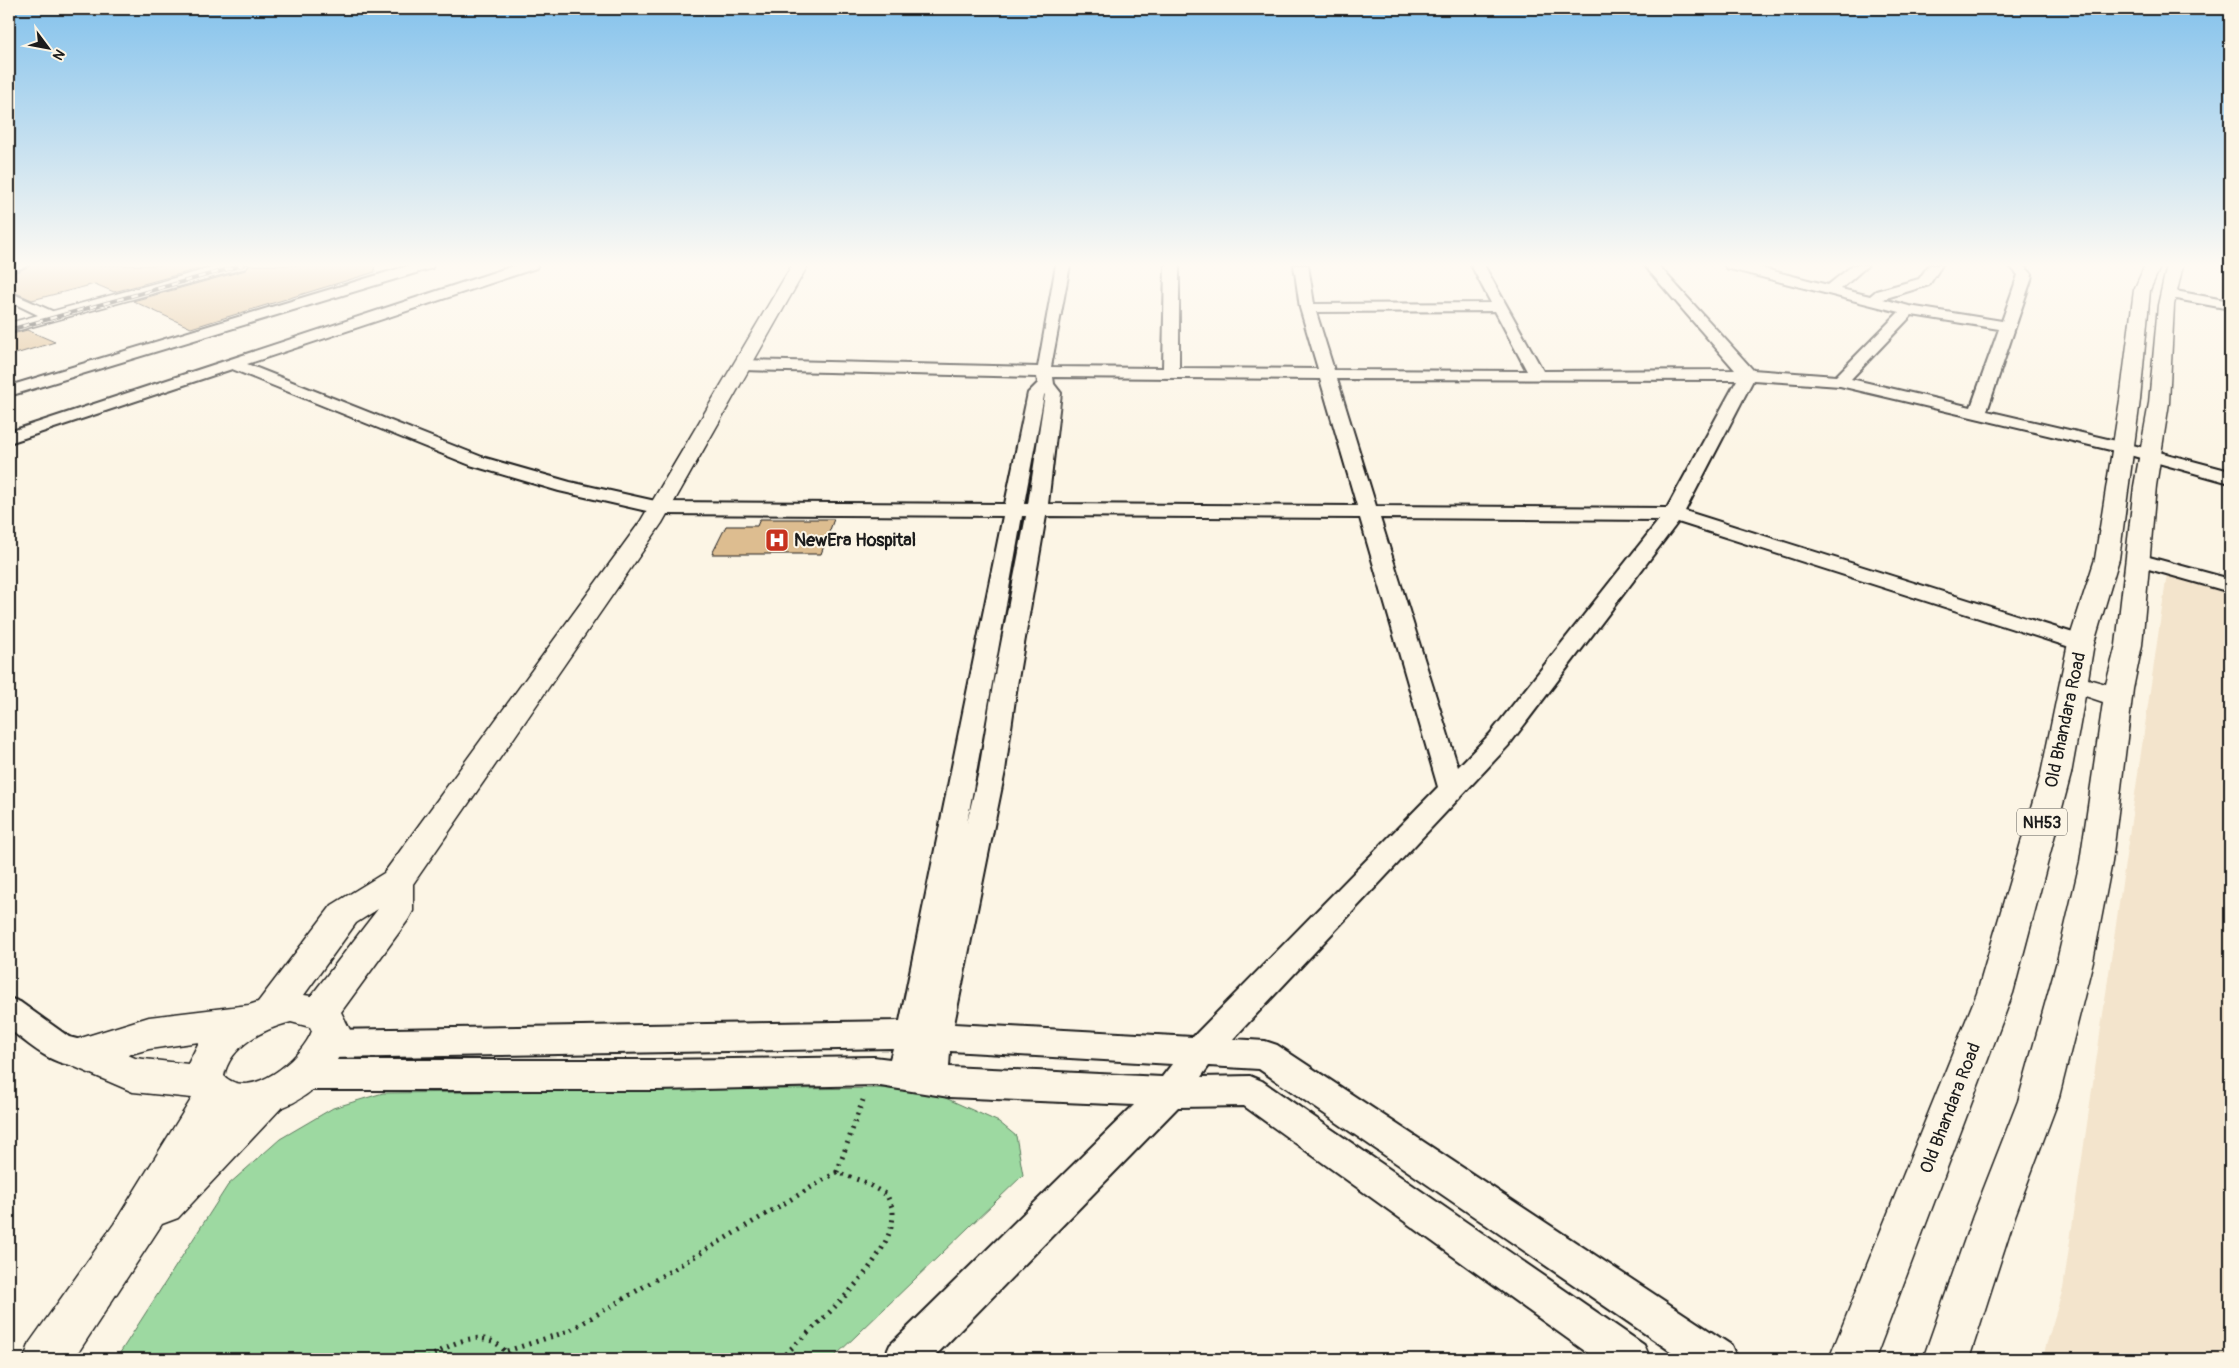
<svg xmlns="http://www.w3.org/2000/svg" width="2239" height="1368" font-family="Pangolin,sans-serif">
<style>
.built{fill:#f3e4cc}
.green{fill:#9dd9a1;stroke:#5c7a5e}
.building{fill:#ddbd90;stroke:#1c1c1c}
.lines{fill:none;stroke-linecap:round;stroke-linejoin:round}
.street-casing{stroke:#1c1c1c;stroke-width:4}
.secondary-casing{stroke:#1c1c1c;stroke-width:3}
.primary-casing{stroke:#1c1c1c;stroke-width:3}
.highway-casing{stroke:#1c1c1c;stroke-width:3}
.path{stroke:#1c1c1c;stroke-width:5;stroke-dasharray:2 5.5;stroke-linecap:butt}
.street{fill:#fcf5e5;fill-rule:evenodd}
.secondary{fill:#fcf5e5;fill-rule:evenodd}
.primary{fill:#fcf5e5;fill-rule:evenodd}
.highway{fill:#fcf5e5;fill-rule:evenodd}
.rail-casing{stroke:#1c1c1c;stroke-width:4}
.rail{stroke:#fcf5e5;stroke-width:2.5;stroke-dasharray:7;stroke-linecap:butt}
.labels{text-anchor:middle;stroke-width:4;stroke-linejoin:round;paint-order:stroke}
.shield{fill:#fcf5e5;stroke:#5f5d58;stroke-width:1}
.shield-label{font-size:16px;font-weight:bold;fill:#1c1c1c}
.poi-label{font-size:18px;font-weight:bold;fill:#1c1c1c;stroke:#fcf5e5;text-anchor:start}
.street-label{font-size:18px;fill:#1c1c1c;stroke:#fcf5e5}
</style>
<rect width="100%" height="100%" fill="#fcf5e5"/>
<filter id="ink" filterUnits="userSpaceOnUse"><feTurbulence type="fractalNoise" baseFrequency=".02" numOctaves="2"/><feDisplacementMap in="SourceGraphic" scale="10" xChannelSelector="R" yChannelSelector="G"/><feConvolveMatrix kernelMatrix="1 2 1 2 8 2 1 2 1" color-interpolation-filters="sRGB"/></filter>
<g filter="url(#ink)">
<!-- built -->
<path class="built" d="M2167,574L2230,593V1359H2042L2063,1289Z"/>
<!-- green -->
<path class="green" d="M884,1088L941,1096L999,1122L1016,1136L1023,1175L832,1359H116L228,1185L280,1139L333,1108L383,1093Z"/>
<!-- building -->
<g class="building">
<path d="M31,265H213L114,292L95,284L32,300L9,290V275Z"/>
<path d="M250,265H374L375,272L191,328L133,301L246,270Z"/>
<path d="M27,330L55,342L9,356V335Z"/>
<path d="M760,519H834L821,554H712L726,526H757Z"/>
</g>
<g class="lines">
<!-- street casing -->
<g class="street-casing">
<g id="street">
<path d="M9,265H29L9,273Z"/>
<path d="M411,265H433L432,268L9,396V386Z"/>
<path d="M516,265H537L536,268L247,364L482,457L570,482L660,502L1005,504L1028,393L1038,383L1037,377L742,370L734,365L742,360L1038,367L1056,265H1070L1051,367L1163,368L1165,265H1179V368L1318,369L1300,308L1294,265H1308L1314,304L1491,303L1471,265H1484L1543,371L1735,370L1644,265H1658L1753,370L1836,376L1899,312L1726,268L1725,265H1749L1828,285L1853,265H1868L1841,289L1870,296L1876,291L1919,279L1929,265H1942L1929,285L1883,299L1909,306L2002,321L2018,275L2009,265H2023L2032,274L2031,280L1987,411L2129,444L2230,471V483L2119,452L1840,386L1753,380L1685,511L2089,638L2092,643L2089,648L2081,650L2073,648L1678,522L1508,746L1233,1039L1265,1041L1277,1045L1731,1345L1737,1359H1682L1259,1069L1209,1066L1201,1077L1250,1076L1262,1081L1644,1345L1650,1359H1596L1244,1106L1178,1107L932,1359H884L890,1345L1134,1105L949,1097L874,1085L657,1090H305L293,1085L288,1075L293,1065L305,1060H657L874,1057L890,1059L893,1048L329,1058L317,1054L313,1044L317,1034L329,1030L900,1021L1003,516L660,514L559,491L470,465L232,369L9,443V432ZM1495,311L1527,371L1334,370L1316,312ZM1912,315L1999,329L1971,407L1851,379ZM1053,377L1320,379L1357,506L1048,504L1061,393L1054,384ZM1337,379L1737,380L1667,508L1376,506ZM1045,394L1028,504H1024L1044,395ZM1022,516H1026L993,685L979,771L967,823ZM1046,516L1360,518L1438,787L1193,1037L954,1024L1005,771L1017,685ZM1380,518L1659,520L1490,734L1458,767ZM950,1051L1172,1064L1162,1077L949,1067Z"/>
<path d="M2170,290L2230,301V309L2165,297L2163,294L2165,291Z"/>
<path d="M9,292L52,311L54,314L52,317H42L9,301Z"/>
<path d="M2138,554L2230,579V592L2131,564L2128,560L2131,556Z"/>
<path d="M9,998L20,1002L69,1037L93,1043L97,1053L93,1063C60,1074 33,1047 9,1029Z"/>
</g>
</g>
<!-- secondary casing -->
<g class="secondary-casing">
<path id="secondary" d="M792,265H808L662,523L413,884V911L408,920L341,1012L350,1030C338,1067 318,1094 281,1108L178,1218L162,1224L74,1359H24L30,1342L114,1224L192,1098L133,1092L68,1064L62,1053L68,1042L149,1017L249,1005L258,1002L332,905L384,873L640,522ZM378,909L311,996L304,995L356,923ZM291,1022L310,1027L312,1031C302,1058 251,1102 224,1076C230,1046 263,1029 291,1022ZM199,1042L188,1064L135,1058L128,1055L149,1049Z"/>
</g>
<!-- primary casing -->
<g class="primary-casing">
<path id="primary" d="M222,265H248L246,268L9,333V323Z"/>
</g>
<!-- highway casing -->
<g class="highway-casing">
<path id="highway" d="M2145,265H2161L2150,290L2140,400L2119,559L2094,643L2088,679L2106,684L2116,645L2134,486L2149,403L2158,305L2167,265H2183L2174,305L2169,403L2156,486L2142,645L2133,689L2112,862L2093,961L2058,1101L2015,1216L1969,1359H1923L1973,1216L2018,1101L2057,961L2080,862L2103,702L2085,696L2071,774L2013,993L1875,1359H1829L1977,993L2041,774L2068,643L2095,559L2120,400L2134,290Z"/>
</g>
<!-- path -->
<g class="path">
<path d="M507,1351L569,1331L837,1172"/>
<path d="M428,1359C454,1340 491,1324 510,1359"/>
<path d="M780,1359C812,1328 894,1260 893,1213C893,1207 889,1201 887,1195L864,1182L837,1172L863,1100"/>
</g>
<!-- street -->
<use href="#street" class="street"/>
<!-- secondary -->
<use href="#secondary" class="secondary"/>
<!-- primary -->
<use href="#primary" class="primary"/>
<!-- highway -->
<use href="#highway" class="highway"/>
<!-- rail casing -->
<g class="rail-casing">
<path id="rail" d="M9,330L243,265"/>
</g>
<!-- rail -->
<use href="#rail" class="rail"/>
</g>
</g>
<!-- sky -->
<linearGradient id="sky" x2="0" y2="1"><stop stop-color="#84c2ec"/><stop offset="0.58" stop-color="#fefaf3"/><stop offset="1" stop-color="#fefaf3" stop-opacity="0"/></linearGradient>
<rect width="2239" height="457" fill="url(#sky)"/>
<!-- icons -->
<defs>
<g id="hospital-square" transform="scale(1.25)"><rect x="-9" y="-9" width="18" height="18" rx="4" fill="#c8321e" stroke="#fcf5e5"/><path d="M-5-5h3v3.5h4V-5h3V5h-3V1.5h-4V5h-3Z" fill="#fff"/></g>
</defs>
<g fill-rule="evenodd">
<use href="#hospital-square" x="777" y="540"/>
</g>
<g class="labels">
<!-- shield labels -->
<rect class="shield" x="2017" y="808.5" width="50" height="27" rx="4"/>
<g class="shield-label">
<text x="2042" y="828">NH53</text>
</g>
<!-- poi labels -->
<g class="poi-label">
<text x="794" y="546">NewEra Hospital</text>
</g>
<!-- street labels -->
<g class="street-label">
<text transform="translate(2065 720) rotate(-78)" y="6">Old Bhandara Road</text>
<text transform="translate(1950 1108) rotate(-69)" y="6">Old Bhandara Road</text>
</g>
</g>
<!-- margin -->
<rect width="2239" height="1368" fill="none" stroke="#fcf5e5" stroke-width="30"/>
<rect x="15" y="15" width="2209" height="1338" fill="none" stroke="#1c1c1c" stroke-width="2" filter="url(#ink)"/>
<!-- north arrow -->
<g transform="translate(48 48) rotate(122)" stroke="#fcf5e5" stroke-width="4" paint-order="stroke">
<path d="M0-4L9 19L0 12L-9 19Z" fill="#1c1c1c"/>
<text y="-8" font-size="14" font-weight="bold" text-anchor="middle" fill="#1c1c1c">N</text>
</g>
</svg>
